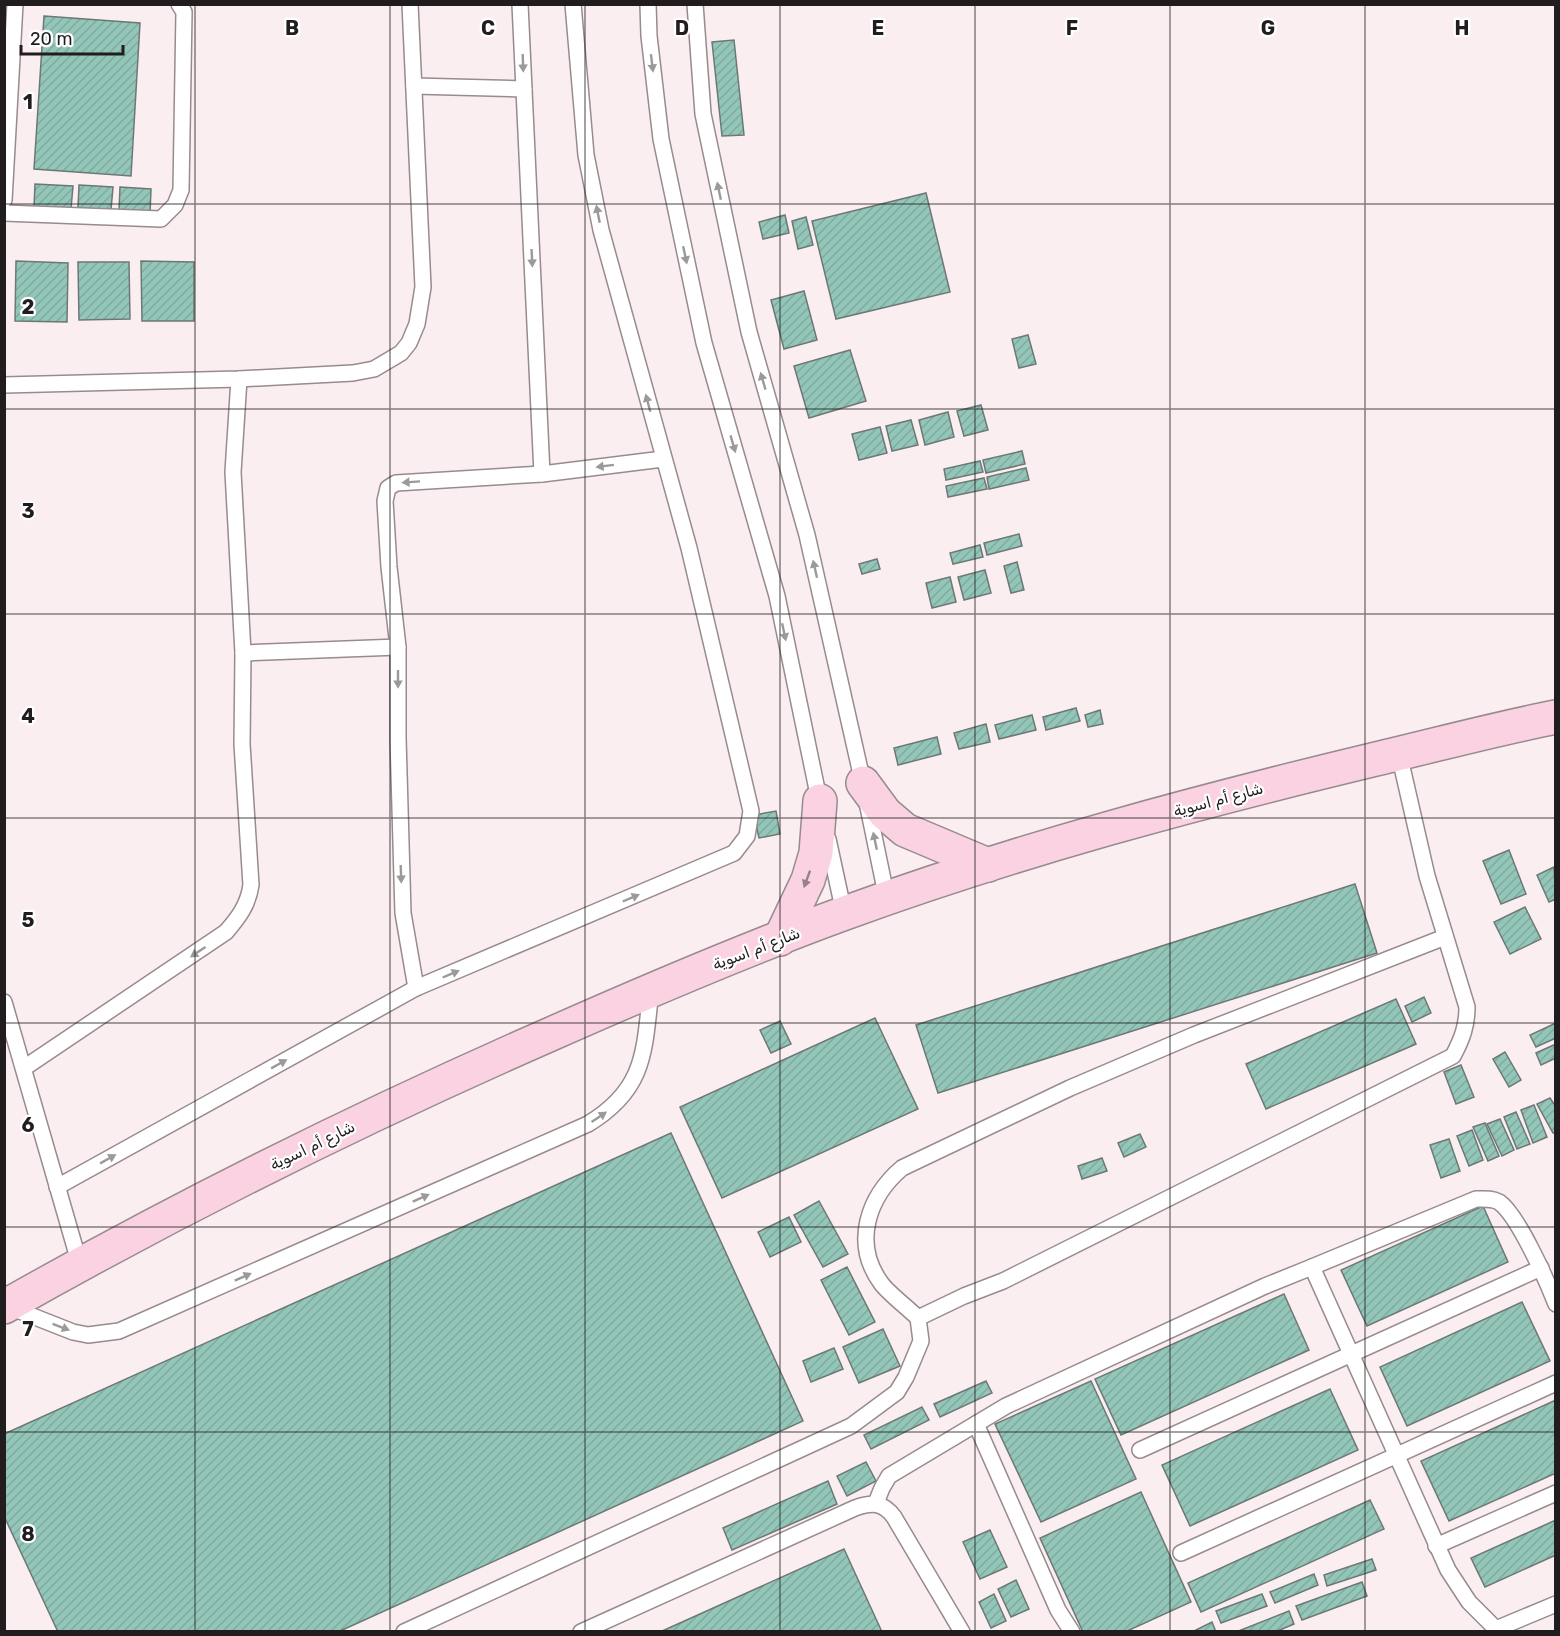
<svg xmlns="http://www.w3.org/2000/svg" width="1560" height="1636" font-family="Rubik,Vazirmatn,sans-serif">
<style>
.building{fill:url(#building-hatch);stroke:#6d7875;stroke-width:1.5}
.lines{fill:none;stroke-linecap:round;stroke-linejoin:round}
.lane-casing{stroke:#978b8f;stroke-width:18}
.secondary-casing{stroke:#978b8f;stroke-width:36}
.lane{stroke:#fff;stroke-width:15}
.secondary{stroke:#fad2e2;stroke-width:33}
.oneway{fill:#9b999a}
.oneway2{fill:#98818a}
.grid{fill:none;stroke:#211d1e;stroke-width:1.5;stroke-opacity:0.55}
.labels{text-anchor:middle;stroke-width:4.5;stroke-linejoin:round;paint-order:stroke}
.street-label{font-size:16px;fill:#211d1e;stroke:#fff}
.grid-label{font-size:20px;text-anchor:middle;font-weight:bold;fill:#211d1e;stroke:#fff;stroke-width:4.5;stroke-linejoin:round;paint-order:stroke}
</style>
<defs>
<pattern id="building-hatch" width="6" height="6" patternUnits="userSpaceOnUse" patternTransform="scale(1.5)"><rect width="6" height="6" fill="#93c6b9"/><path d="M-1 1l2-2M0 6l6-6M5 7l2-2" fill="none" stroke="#7eaa9f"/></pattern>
</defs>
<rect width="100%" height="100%" fill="#fbeef1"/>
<!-- building -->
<g class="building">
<path d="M44,16L140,23L131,176L34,169Z"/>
<path d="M734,40L744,135L722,136L712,42Z"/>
<path d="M35,184L73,186L71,209L34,207Z"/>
<path d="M79,185L113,187L111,210L78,208Z"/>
<path d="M120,187L151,189L150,214L119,211Z"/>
<path d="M926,193L950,292L836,319L812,221Z"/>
<path d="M785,215L789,233L763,239L759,222Z"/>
<path d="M806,217L813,245L798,249L792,221Z"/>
<path d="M16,261L68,263L67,322L15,321Z"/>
<path d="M141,261L194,262V321H142Z"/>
<path d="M78,262H129L130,319L79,320Z"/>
<path d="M804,291L817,340L784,349L771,300Z"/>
<path d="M1028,335L1036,364L1019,368L1012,339Z"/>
<path d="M850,350L866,401L809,418L794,366Z"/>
<path d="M981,405L988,430L964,436L957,411Z"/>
<path d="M948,412L954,437L925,445L919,420Z"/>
<path d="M911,420L918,445L892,451L886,426Z"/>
<path d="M880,427L887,453L859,460L852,434Z"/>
<path d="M1022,451L1025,464L986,473L983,460Z"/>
<path d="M980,461L983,472L946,480L944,469Z"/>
<path d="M1026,468L1029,480L989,489L987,477Z"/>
<path d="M984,478L987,489L948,497L946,486Z"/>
<path d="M1019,534L1022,546L987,555L984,543Z"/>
<path d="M980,545L983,557L953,564L950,553Z"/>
<path d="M877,559L880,569L862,574L859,564Z"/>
<path d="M1017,562L1024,590L1011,593L1004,566Z"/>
<path d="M985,570L991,593L964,600L958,577Z"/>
<path d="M950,577L956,602L932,608L926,583Z"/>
<path d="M1076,708L1080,721L1046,730L1043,717Z"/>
<path d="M1100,710L1103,724L1088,727L1085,715Z"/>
<path d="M1032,715L1036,730L999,739L995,725Z"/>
<path d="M986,724L990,742L959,749L954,733Z"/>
<path d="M937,737L941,754L898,765L894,748Z"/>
<path d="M776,811L780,834L759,838L754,815Z"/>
<path d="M1509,850L1526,894L1501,904L1483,861Z"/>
<path d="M1554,867L1556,899L1549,902L1537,875Z"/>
<path d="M1355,884L1377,953L938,1093L916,1025Z"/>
<path d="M1525,907L1541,939L1510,954L1494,922Z"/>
<path d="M1424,997L1431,1013L1412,1022L1405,1006Z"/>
<path d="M1396,999L1416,1044L1266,1109L1246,1064Z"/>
<path d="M875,1018L918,1109L722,1198L680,1107Z"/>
<path d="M780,1021L791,1044L771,1053L760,1030Z"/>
<path d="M1556,1023V1038L1536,1047L1530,1035Z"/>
<path d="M1556,1044V1058L1541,1065L1536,1053Z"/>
<path d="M1505,1052L1521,1080L1509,1087L1493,1059Z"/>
<path d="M1461,1065L1474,1097L1456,1104L1444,1072Z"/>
<path d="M1550,1098L1556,1107V1132L1553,1133L1537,1104Z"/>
<path d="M1534,1105L1547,1137L1533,1143L1521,1110Z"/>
<path d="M1516,1112L1530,1144L1517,1149L1504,1117Z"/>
<path d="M1500,1119L1514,1150L1502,1156L1487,1124Z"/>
<path d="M1485,1123L1499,1156L1488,1161L1473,1127Z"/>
<path d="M1472,1130L1483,1160L1469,1166L1457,1136Z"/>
<path d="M671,1133L803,1421L338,1632H58L4,1516V1434Z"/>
<path d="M1140,1134L1146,1147L1124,1157L1118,1143Z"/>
<path d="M1449,1139L1460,1171L1441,1178L1430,1145Z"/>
<path d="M1102,1158L1107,1171L1082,1179L1078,1166Z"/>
<path d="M819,1201L848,1254L823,1267L794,1215Z"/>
<path d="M1483,1206L1508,1262L1367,1326L1341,1270Z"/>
<path d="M789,1217L801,1242L770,1257L758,1232Z"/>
<path d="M847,1267L875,1322L849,1335L821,1280Z"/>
<path d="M1284,1294L1309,1350L1121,1435L1095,1379Z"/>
<path d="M1522,1302L1550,1361L1407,1426L1380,1367Z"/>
<path d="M883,1329L900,1366L859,1383L843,1347Z"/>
<path d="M834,1348L843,1369L811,1382L803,1361Z"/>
<path d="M986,1381L992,1393L940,1417L934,1404Z"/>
<path d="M1091,1381L1136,1479L1041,1522L995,1424Z"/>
<path d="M1330,1389L1358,1450L1190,1526L1162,1465Z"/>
<path d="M1556,1400V1473L1449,1521L1421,1461Z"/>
<path d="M922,1407L929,1420L871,1449L864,1435Z"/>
<path d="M866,1462L876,1481L847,1496L837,1476Z"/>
<path d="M828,1481L837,1504L732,1550L723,1528Z"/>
<path d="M1141,1492L1191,1602L1125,1632H1083L1040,1538Z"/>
<path d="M1370,1500L1384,1529L1201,1612L1188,1583Z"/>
<path d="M1556,1520V1555L1485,1587L1471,1558Z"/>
<path d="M990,1530L1007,1567L980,1579L963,1542Z"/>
<path d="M844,1549L882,1632H660Z"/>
<path d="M1372,1559L1376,1570L1327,1586L1324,1575Z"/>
<path d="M1314,1574L1318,1585L1275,1603L1270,1592Z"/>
<path d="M1016,1580L1029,1609L1011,1617L998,1589Z"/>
<path d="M1362,1582L1367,1596L1302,1620L1296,1606Z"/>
<path d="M994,1594L1006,1621L991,1628L979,1602Z"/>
<path d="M1262,1594L1267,1606L1221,1623L1216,1611Z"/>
<path d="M1289,1611L1294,1624L1275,1632H1236Z"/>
<path d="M1212,1622L1216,1632H1192Z"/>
</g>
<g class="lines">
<!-- lane casing -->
<g class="lane-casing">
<g id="lane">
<path d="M520,4L542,474"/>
<path d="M648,4L649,36L661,139L704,343L777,596L820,804"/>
<path d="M695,4L703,114L749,332L807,535L863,783L887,899"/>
<path d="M414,86L524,89"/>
<path d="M4,200L15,4"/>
<path d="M4,213L161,219L175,205L181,190L184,12L179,4"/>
<path d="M4,385L239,379L353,373L374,369L401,353L409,343L417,324L423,287L410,4"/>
<path d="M243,653L398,647"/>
<path d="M1399,754L1427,876L1467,1007C1467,1026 1462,1039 1453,1056L1003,1281L964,1296L918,1318C908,1308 888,1293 881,1283C852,1243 868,1197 902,1168L1070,1088L1194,1035L1445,937"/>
<path d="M828,839L844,913"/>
<path d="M416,988L403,913L398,738V647L389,567L385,501L388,488L396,483L542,474L663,459"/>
<path d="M4,1002L80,1265"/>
<path d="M24,1068L226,932C239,917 248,905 251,885L242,744L243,653L233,472L239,379"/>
<path d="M57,1187L416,988L734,853L747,836L751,811L689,548L601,230L586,155L573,4"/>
<path d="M1312,1267L1476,1199C1484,1199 1492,1198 1499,1202C1518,1215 1547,1281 1556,1304"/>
<path d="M7,1306L73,1332L88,1335L119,1331L588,1124C646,1089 644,1051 651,990"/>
<path d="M976,1424L1058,1610L1072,1632"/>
<path d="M1140,1450L1541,1268"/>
<path d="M876,1503L882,1488L889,1476L1006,1406L1265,1286L1312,1267L1448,1570L1469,1602L1496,1629L1556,1604"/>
<path d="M1436,1546L1556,1493"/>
<path d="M1181,1553L1556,1383"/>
<path d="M404,1632L851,1426L897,1392L906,1377L921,1341L918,1318"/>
<path d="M581,1632L855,1508C872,1502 883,1502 894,1517L962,1632"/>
</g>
</g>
<!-- secondary casing -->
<g class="secondary-casing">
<g id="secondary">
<path d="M863,783L885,813L905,830L988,865"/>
<path d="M780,939L808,880L816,853L820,801"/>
<path d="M4,1307C182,1206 364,1116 551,1034C648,991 746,949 845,913C1018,850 1197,802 1376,759C1436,745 1495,729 1556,717"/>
</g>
</g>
<!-- lane -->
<use href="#lane" class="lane"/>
<!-- secondary -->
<use href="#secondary" class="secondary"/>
</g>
<!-- one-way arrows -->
<defs><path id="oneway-solid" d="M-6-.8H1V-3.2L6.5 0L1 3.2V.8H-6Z" transform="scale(1.5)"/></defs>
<g class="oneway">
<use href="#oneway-solid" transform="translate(523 63) rotate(88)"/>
<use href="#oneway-solid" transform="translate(652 63) rotate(83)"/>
<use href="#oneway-solid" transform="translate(719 191) rotate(-102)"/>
<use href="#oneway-solid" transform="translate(598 214) rotate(-101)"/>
<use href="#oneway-solid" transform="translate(685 255) rotate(78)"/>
<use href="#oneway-solid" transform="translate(532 258) rotate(87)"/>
<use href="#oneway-solid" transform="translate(763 381) rotate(-106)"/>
<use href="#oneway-solid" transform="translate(648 403) rotate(-105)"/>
<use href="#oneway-solid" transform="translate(733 444) rotate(74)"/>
<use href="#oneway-solid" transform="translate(605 466) rotate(173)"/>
<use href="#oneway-solid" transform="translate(411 482) rotate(176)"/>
<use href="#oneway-solid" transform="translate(815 569) rotate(-103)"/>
<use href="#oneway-solid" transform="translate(784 632) rotate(78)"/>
<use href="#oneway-solid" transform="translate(398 679) rotate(90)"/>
<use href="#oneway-solid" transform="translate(875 841) rotate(-102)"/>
<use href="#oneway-solid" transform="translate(401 874) rotate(88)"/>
<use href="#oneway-solid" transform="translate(631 898) rotate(-23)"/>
<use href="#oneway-solid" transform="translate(198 952) rotate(146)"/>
<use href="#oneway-solid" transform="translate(451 974) rotate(-23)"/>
<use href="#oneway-solid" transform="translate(279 1064) rotate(-29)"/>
<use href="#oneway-solid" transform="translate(599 1117) rotate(-34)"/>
<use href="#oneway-solid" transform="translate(108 1159) rotate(-29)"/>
<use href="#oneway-solid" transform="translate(421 1198) rotate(-24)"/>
<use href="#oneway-solid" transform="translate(243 1277) rotate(-24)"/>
<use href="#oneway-solid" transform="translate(61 1327) rotate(21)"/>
</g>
<use class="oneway2" href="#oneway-solid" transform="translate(807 879) rotate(110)"/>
<!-- grid -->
<path class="grid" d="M195,4V1632M390,4V1632M585,4V1632M780,4V1632M975,4V1632M1170,4V1632M1365,4V1632M4,204H1556M4,409H1556M4,614H1556M4,818H1556M4,1023H1556M4,1227H1556M4,1432H1556"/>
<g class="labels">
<!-- street labels -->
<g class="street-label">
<text transform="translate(1218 799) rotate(-15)" y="6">شارع أم اسوية</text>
<text transform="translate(756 948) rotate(-21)" y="6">شارع أم اسوية</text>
<text transform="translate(312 1145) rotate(-26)" y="6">شارع أم اسوية</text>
</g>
</g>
<g class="grid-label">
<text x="292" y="35">B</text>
<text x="488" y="35">C</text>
<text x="682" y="35">D</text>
<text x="878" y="35">E</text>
<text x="1072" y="35">F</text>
<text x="1268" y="35">G</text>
<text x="1462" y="35">H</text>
<text x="28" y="109">1</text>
<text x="28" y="314">2</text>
<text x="28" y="518">3</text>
<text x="28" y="723">4</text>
<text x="28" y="927">5</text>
<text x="28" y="1132">6</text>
<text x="28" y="1336">7</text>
<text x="28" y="1541">8</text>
</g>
<!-- border -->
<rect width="1560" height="1636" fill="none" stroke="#211d1e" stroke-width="12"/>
<!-- scale -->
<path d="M21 45v9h102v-9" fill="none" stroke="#211d1e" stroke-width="3"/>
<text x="30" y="45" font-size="18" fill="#211d1e" stroke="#ffffff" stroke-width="4.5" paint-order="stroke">20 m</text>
</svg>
